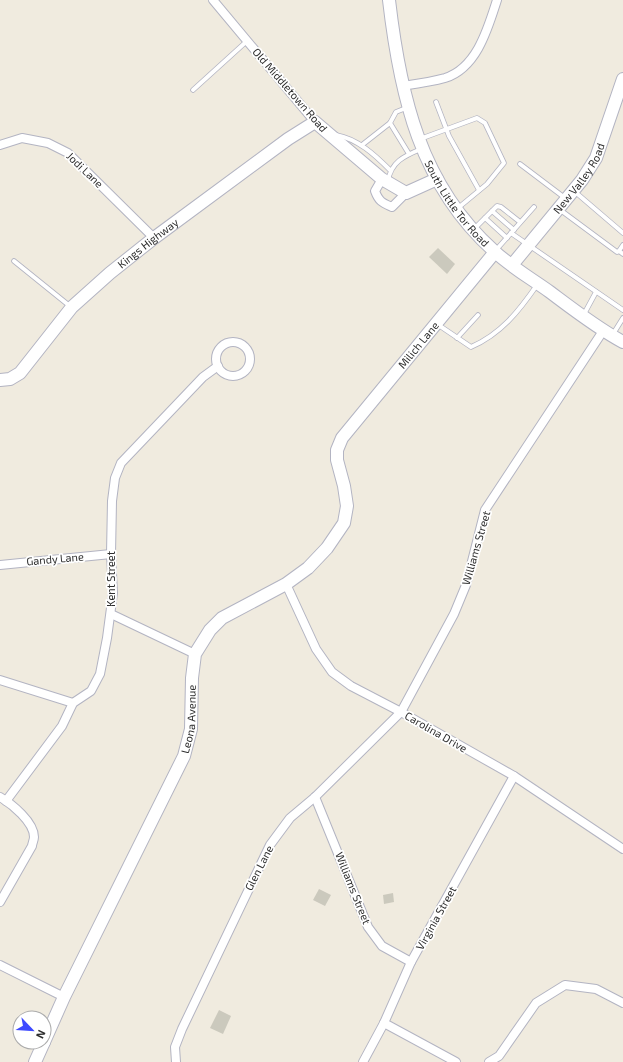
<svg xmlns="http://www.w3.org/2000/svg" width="623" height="1062" font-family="'Exo 2',sans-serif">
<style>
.building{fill:#cbc9bd}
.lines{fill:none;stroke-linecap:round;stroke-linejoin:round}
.lane-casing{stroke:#b3b4c2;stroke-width:5.5}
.street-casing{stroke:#b3b4c2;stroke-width:10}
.secondary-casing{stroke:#b3b4c2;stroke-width:14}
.lane{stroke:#fff;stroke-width:4}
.street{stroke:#fff;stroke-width:8}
.secondary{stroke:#fff;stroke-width:12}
.labels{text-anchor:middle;stroke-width:3.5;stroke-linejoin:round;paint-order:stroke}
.street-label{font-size:11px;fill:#2e2e2e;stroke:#fff}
</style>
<rect width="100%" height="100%" fill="#f0ebdf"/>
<!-- building -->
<g class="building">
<path d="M438,248L455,264L447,274L429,257Z"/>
<path d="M319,889L331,895L325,906L313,900Z"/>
<path d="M393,893L394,902L384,904L383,895Z"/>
<path d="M219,1010L231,1016L223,1034L210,1028Z"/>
</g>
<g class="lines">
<!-- lane casing -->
<g class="lane-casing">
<g id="lane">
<path d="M193,90L247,41"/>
<path d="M436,102L449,136L479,190"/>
<path d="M406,108L396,112L390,123L409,154"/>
<path d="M336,135C358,139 375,155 390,170"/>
<path d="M420,139L477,118L485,123L504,163L487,184L458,208"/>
<path d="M362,145L390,123"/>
<path d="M520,164L565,198"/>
<path d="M388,181C391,162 404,156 421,149"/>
<path d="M574,191L623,233"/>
<path d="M559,209L617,252L619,251L623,254"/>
<path d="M492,211L514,230"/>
<path d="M485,218L507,238"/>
<path d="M474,229L497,206L501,207L520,222"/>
<path d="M511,233L623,310"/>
<path d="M496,250L534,207"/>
<path d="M619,251L623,245"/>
<path d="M14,261L71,307"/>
<path d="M583,316L596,292"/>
<path d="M437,324L471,347C501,334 519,311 537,285"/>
<path d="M613,334L623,318"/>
<path d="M457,338L478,315"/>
</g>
</g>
<!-- street casing -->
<g class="street-casing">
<g id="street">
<path d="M213,0L315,122"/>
<path d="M402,86C416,84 431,82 445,78C477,68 488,28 497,0"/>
<path d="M0,145L22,138L48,143L68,153L154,238"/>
<path d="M382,179L375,191C379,202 383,203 392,207L406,193"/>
<circle cx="233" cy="359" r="17"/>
<path d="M0,565L111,554"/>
<path d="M286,584L316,649L332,672L351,686L401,712L514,776L623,849"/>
<path d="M111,614L195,654"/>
<path d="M0,680L73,703"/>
<path d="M0,797C12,804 34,822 34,837C34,840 32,844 32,846L0,902"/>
<path d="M315,797L368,927L382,946L411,962"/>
<path d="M6,801L62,726L73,703L91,691L100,674L107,638L113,593L111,554L112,501L115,478L121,463L203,377L218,366"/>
<path d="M0,965L64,997"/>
<path d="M384,1023L456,1062"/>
<path d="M176,1062L175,1047L182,1029L270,845L290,818L315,797L401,712L454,614L466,585L485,510L603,331"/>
<path d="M363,1062L384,1023L411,962L514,776"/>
<path d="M489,1062L499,1056L536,1003L565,985L596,989L623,1003"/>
</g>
</g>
<!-- secondary casing -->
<g class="secondary-casing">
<g id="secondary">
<path id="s1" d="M389,0C400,95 420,185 494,251C511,267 532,279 550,292C574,310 597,328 623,342"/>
<path id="s2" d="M512,265L582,180L596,158L623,79"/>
<path id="s3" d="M0,380L10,379L20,373L72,307L110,273L154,238L288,139L315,122L382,179L406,193L437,179"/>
<path id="s4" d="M44,1042L64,997L184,756L191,729L192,678L195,654L210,630L222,618L286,584L308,568L327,548L344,523L347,506L344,486L337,460V450L342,438L495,252"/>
<path d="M35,1062L44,1042"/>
</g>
</g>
<!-- lane -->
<use href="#lane" class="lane"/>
<!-- street -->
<use href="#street" class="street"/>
<!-- secondary -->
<use href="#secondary" class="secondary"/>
</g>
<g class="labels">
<!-- street labels -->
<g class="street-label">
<text transform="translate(290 90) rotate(49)" y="4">Old Middletown Road</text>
<text transform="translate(85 170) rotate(44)" y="4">Jodi Lane</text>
<text dy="4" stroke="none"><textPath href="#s2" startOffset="110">New Valley Road</textPath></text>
<text dy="4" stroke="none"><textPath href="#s1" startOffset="218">South Little Tor Road</textPath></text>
<text dy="4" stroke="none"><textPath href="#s3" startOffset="205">Kings Highway</textPath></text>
<text dy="4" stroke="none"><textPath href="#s4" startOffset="832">Milich Lane</textPath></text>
<text transform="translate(476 548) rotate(-74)" y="4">Williams Street</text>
<text transform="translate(55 559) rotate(-5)" y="4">Gandy Lane</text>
<text transform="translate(111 579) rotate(-90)" y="4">Kent Street</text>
<text dy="4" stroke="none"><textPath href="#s4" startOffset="356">Leona Avenue</textPath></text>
<text transform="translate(436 732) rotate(30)" y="4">Carolina Drive</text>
<text transform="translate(259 868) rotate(-63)" y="4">Glen Lane</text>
<text transform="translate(353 888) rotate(68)" y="4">Williams Street</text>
<text transform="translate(436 918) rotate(-61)" y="4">Virginia Street</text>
</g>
</g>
<!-- north arrow -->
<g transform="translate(32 1030) rotate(115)"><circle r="19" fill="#ffffff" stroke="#ababab"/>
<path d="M0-3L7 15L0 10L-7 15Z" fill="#3d49ff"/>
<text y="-6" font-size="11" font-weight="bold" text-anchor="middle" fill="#2e2e2e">N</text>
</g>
</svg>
